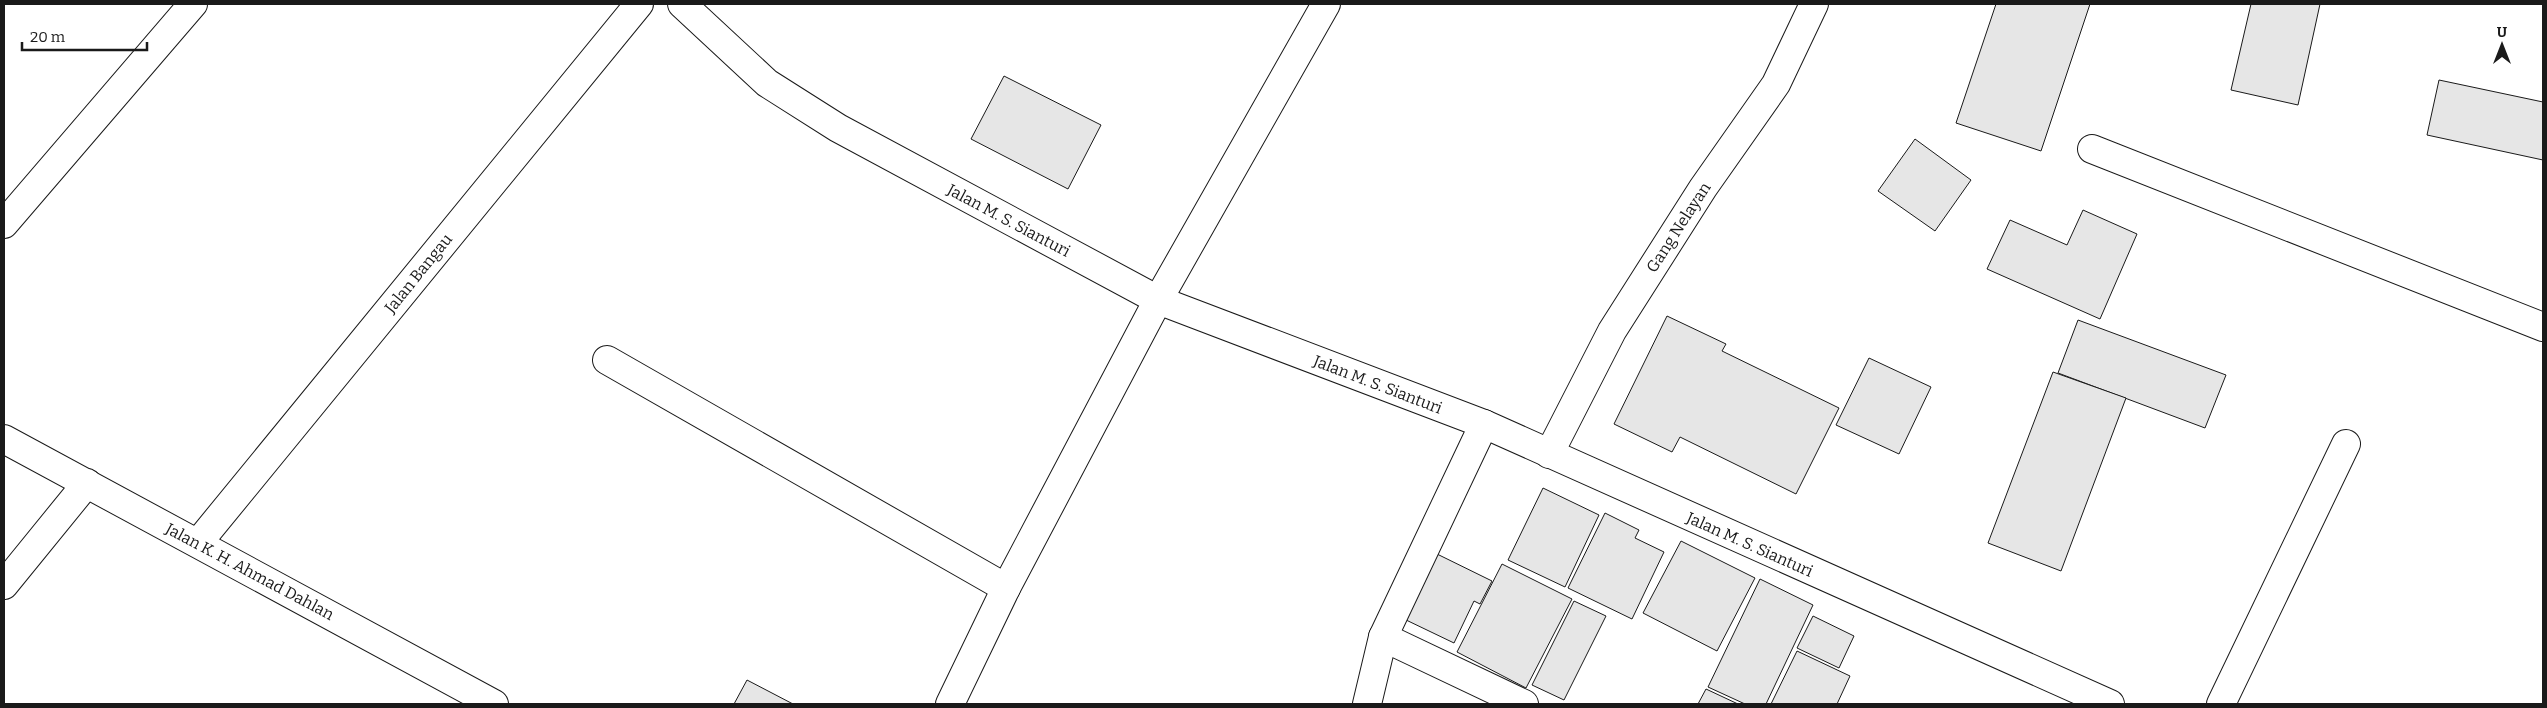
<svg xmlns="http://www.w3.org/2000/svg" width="2547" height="708" font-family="Bitter,serif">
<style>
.building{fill:#e6e6e6;stroke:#1a1a1a}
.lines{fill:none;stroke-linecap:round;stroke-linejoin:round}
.minor-casing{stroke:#1a1a1a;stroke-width:30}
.major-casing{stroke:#1a1a1a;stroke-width:30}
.minor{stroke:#fff;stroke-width:28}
.major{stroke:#fff;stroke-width:28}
.labels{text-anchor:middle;stroke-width:4;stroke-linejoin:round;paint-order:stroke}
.street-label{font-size:16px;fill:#1a1a1a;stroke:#fff}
</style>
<rect width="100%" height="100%" fill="#fff"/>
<!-- building -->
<g class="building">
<path d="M1996,4H2090L2041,151L1956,123Z"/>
<path d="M2251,4H2320L2298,105L2231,90Z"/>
<path d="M1004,76L1101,125L1068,189L971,139Z"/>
<path d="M2439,80L2543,102V160L2427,135Z"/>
<path d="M1915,139L1971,180L1935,231L1878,191Z"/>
<path d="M2083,210L2137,234L2100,319L1987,269L2010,220L2067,245Z"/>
<path d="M1667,316L1726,344L1722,351L1839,408L1796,494L1680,437L1672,452L1614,424Z"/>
<path d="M2078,320L2226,375L2205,428L2058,373Z"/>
<path d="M1869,358L1931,387L1899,454L1836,425Z"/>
<path d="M2053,372L2126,398L2061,571L1988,543Z"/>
<path d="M1543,488L1599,515L1565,587L1508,560Z"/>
<path d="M1605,513L1639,530L1635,538L1664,552L1632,619L1568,588Z"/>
<path d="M1681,541L1755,578L1717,651L1643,613Z"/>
<path d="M1437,554L1492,581L1480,604L1474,601L1454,643L1404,619Z"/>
<path d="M1502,564L1572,599L1526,688L1457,652Z"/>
<path d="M1760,579L1813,605L1766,704H1745L1708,687Z"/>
<path d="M1574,601L1606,616L1564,700L1532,685Z"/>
<path d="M1813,616L1854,636L1839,668L1797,648Z"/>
<path d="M1797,651L1850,676L1837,704H1771Z"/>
<path d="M747,680L793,704H734Z"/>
<path d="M1706,689L1738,704H1698Z"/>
</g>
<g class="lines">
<!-- minor casing -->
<g class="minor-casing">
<g id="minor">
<path d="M682,4L767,83L838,128L1158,300L1484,424L2110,704"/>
<path d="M2092,149L2543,327"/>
<path d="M4,224L193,4"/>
<path d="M607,360L1006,588"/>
<path d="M1549,454L1612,331L1703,188L1776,84L1814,4"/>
<path d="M198,543L639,4"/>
<path d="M4,585L87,483"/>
<path d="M1383,637L1524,704"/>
<path d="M950,704L1006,588L1158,300L1326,4"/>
<path d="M1367,704L1383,637L1484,424"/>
<path d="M2221,704L2346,444"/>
</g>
</g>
<!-- major casing -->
<g class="major-casing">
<path id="major" d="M4,439L494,704"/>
</g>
<!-- minor -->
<use href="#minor" class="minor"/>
<!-- major -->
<use href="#major" class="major"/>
</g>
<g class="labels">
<!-- street labels -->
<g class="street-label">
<text transform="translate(1009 220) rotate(28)" y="6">Jalan M. S. Sianturi</text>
<text transform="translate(1678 227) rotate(-57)" y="6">Gang Nelayan</text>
<text transform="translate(418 273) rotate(-51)" y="6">Jalan Bangau</text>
<text transform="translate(1378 384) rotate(21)" y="6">Jalan M. S. Sianturi</text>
<text transform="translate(1750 544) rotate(24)" y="6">Jalan M. S. Sianturi</text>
<text transform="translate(250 571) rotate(28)" y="6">Jalan K. H. Ahmad Dahlan</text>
</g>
</g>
<!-- border -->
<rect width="2547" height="708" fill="none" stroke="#1a1a1a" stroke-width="10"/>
<!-- north arrow -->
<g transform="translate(2502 45)" stroke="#ffffff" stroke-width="4" paint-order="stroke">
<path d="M0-4L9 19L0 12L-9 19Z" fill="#1a1a1a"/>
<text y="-8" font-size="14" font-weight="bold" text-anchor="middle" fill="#1a1a1a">U</text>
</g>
<!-- scale -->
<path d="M22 42v8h125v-8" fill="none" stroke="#1a1a1a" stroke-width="2.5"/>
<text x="30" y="42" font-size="15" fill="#1a1a1a" stroke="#ffffff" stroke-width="4" paint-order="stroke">20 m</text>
</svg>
